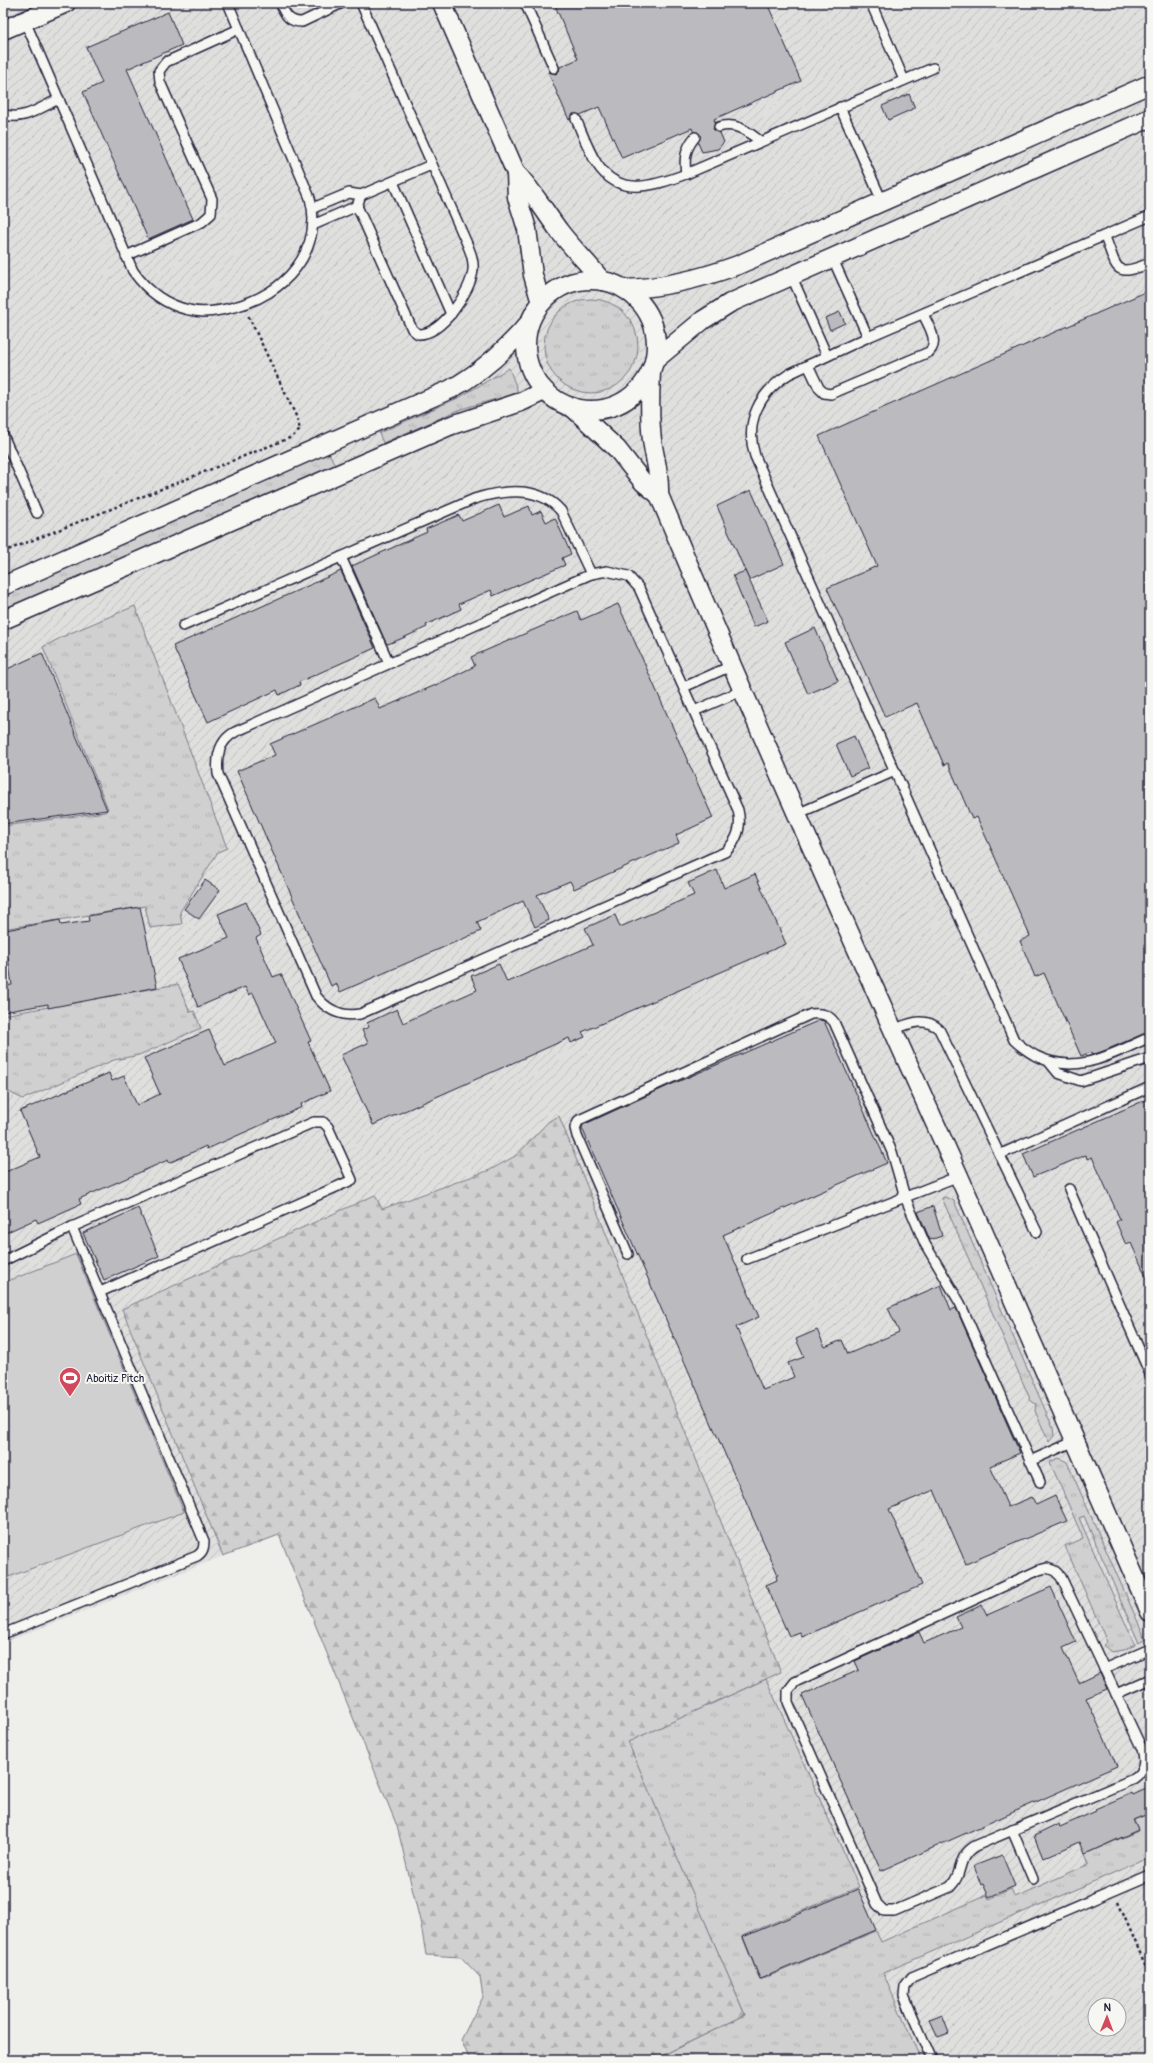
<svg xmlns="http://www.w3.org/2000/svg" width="1153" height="2063" font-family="Pangolin,sans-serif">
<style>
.industrial{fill:url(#industrial-furrows);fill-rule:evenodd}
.grass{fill:url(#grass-tufts);stroke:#797986}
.forest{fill:url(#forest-firs);stroke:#797986}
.garden{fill:#d0d0d1;stroke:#797986}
.building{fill:#bbbbbf;stroke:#22223b}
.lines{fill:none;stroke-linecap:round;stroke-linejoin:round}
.service-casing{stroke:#22223b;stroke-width:12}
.minor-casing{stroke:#22223b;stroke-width:21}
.path{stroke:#22223b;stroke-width:2.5;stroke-dasharray:3 3;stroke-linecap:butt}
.service{stroke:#f6f6f2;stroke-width:9}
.minor{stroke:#f6f6f2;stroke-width:18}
.labels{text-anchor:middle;stroke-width:4;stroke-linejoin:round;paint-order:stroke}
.poi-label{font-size:11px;fill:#22223b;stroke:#f6f6f2;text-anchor:start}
</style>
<defs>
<pattern id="industrial-furrows" width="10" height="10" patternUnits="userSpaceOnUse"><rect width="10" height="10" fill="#dfdfde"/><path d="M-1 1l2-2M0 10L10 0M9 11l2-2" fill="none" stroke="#bfbfbf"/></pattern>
<pattern id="grass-tufts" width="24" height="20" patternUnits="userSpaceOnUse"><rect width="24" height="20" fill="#d0d0d1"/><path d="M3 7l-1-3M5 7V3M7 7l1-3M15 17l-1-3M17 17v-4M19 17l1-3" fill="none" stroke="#b2b2b4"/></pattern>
<pattern id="forest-firs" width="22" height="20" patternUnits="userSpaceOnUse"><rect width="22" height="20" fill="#d0d0d1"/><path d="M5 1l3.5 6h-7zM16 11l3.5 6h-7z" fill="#b2b2b4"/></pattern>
</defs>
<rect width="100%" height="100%" fill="#eeeeeb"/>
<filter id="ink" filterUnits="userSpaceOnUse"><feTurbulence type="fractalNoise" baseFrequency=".025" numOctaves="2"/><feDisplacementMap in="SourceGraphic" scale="8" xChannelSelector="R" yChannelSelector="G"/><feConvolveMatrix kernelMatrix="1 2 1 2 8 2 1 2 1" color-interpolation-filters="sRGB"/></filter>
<g filter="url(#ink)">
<!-- industrial -->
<path class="industrial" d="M3,3H1150V2060H653L745,2014L627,1742L781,1672L548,1122L517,1155L490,1170L381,1209L375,1195L122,1309L223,1556L3,1643ZM1095,2005H1119V2029H1095Z"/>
<!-- grass -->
<g class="grass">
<circle cx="591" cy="346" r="47"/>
<path d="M509,368L517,389V393L461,409L383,443L379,433L460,397Z"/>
<path d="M329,453L335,465L3,610V596Z"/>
<path d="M135,606L227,848L218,852L180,912L182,924L150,928L145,906L3,929V826L105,812L108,809L43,647L68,634Z"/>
<path d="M178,984L190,1012L194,1011L201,1028L139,1055L114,1060L23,1099L3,1089V1015Z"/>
<path d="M946,1197L954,1201L1053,1428L1054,1436L1049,1442L1035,1411L1036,1404L1031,1401L942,1198Z"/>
<path d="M1059,1458L1067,1462L1145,1638L1144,1640L1139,1643L1084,1516L1079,1518L1135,1645L1124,1650L1111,1652L1103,1645L1107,1642L1065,1546L1083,1538L1050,1462Z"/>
<path d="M766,1679L859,1887L742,1936L760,1980L876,1931L881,1942L987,1895L989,1899L1011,1889L1015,1897L1089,1864L1085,1854L1138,1831L1134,1820L1150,1813V1857L883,1973L921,2060H653L745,2015L627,1742Z"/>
</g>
<!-- forest -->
<path class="forest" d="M559,1116L781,1672L628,1742L745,2015L653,2060H470L461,2040L483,1997L480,1977L461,1957L426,1955L421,1925L397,1826L279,1535L223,1556L122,1309L375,1195L382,1209L490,1170L517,1155L548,1122Z"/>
<!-- garden -->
<path class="garden" d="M76,1254L184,1512L3,1579V1283Z"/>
<!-- building -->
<g class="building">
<path d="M554,3H767L801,81L714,119L715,122L713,129L720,133L724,142L718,149L702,152L698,143L700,134L693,131L692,128L622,158L599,107L580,115L573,114L569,120L548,72L556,74L559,71L560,67L578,59Z"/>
<path d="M168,12L182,45L127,69L193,219L148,239L83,92L102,83L86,47Z"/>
<path d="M909,94L915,108L888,120L882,106Z"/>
<path d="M1150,290V1031L1106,1050L1092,1055L1091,1052L1081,1056L1044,973L1035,977L1020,941L1030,936L977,817L972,819L948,763L944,765L917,703L885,717L827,588L877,566L819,436Z"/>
<path d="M840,312L845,323L830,330L825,318Z"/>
<path d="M751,490L784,564L749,580L717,506Z"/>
<path d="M499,505L504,517L529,506L532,515L541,511L546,522L555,518L571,554L562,558L565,565L493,596L491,590L466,601L459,604L461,609L426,625L427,627L403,638L388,644L386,643L352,566L427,532L426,529L459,515L462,521Z"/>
<path d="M341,571L375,648L299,682L300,685L279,695L277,690L208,722L173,646Z"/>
<path d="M745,571L768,621L754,627L733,576Z"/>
<path d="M618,604L713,818L676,835L679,843L574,889L570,881L537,895L549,920L535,927L523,901L477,922L481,931L340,992L336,983L331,986L237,771L275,755L270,744L375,698L380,709L438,684L475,666L471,657L577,611L581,620Z"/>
<path d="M815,628L838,681L808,694L785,642Z"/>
<path d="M42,653L107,810L3,824V671Z"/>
<path d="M854,736L868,768L850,776L836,744Z"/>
<path d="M717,870L724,888L755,874L786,944L582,1032L585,1037L571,1043L569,1038L373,1125L341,1055L368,1043L362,1030L369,1027L367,1023L397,1009L403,1023L477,990L471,976L499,964L507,982L593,945L585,928L615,915L620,927L694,895L688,883Z"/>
<path d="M205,880L220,890L199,919L184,909Z"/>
<path d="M246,902L261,935L256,938L273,977L281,974L311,1041L308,1042L330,1091L301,1104L302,1107L207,1149L206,1146L169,1163L168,1160L79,1199L81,1204L38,1223L36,1219L3,1234V1173L40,1157L20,1111L109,1073L112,1081L124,1076L137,1105L160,1094L144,1058L209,1030L225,1066L276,1043L253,993L249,995L245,987L198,1007L178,959L229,938L218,914Z"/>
<path d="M140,907L157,987L48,1008V1004L3,1012V986L12,985L8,957H3V934H6V930L60,920L61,925L89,921L88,916Z"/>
<path d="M820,1020L824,1021L887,1163L723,1235L759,1317L736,1327L763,1390L794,1377L788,1363L804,1357L796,1339L817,1330L825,1347L842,1340L848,1354L899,1332L888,1308L941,1285L951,1310L956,1308L1020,1453L990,1466L1008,1507L1032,1497L1036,1505L1055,1496L1067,1521L966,1564L934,1490L889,1509L922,1585L802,1637L800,1632L789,1636L766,1585L777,1580L776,1576L778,1575L582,1128L583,1125L668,1086Z"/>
<path d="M1150,1098V1285L1131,1243L1126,1245L1116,1222L1120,1219L1092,1157L1087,1159L1086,1155L1033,1177L1023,1154Z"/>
<path d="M933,1206L942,1236L930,1240L918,1212Z"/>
<path d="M138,1208L159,1256L104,1280L83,1233Z"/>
<path d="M1051,1587L1076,1642L1063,1648L1079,1683L1100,1673L1107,1689L1086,1698L1117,1766L881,1871L802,1695L859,1670L855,1661L919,1632L924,1643L961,1627L956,1617L982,1605L987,1615Z"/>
<path d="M1146,1789L1150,1799V1813L1133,1820L1138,1830L1085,1854L1080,1842L1043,1858L1034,1836L1059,1824L1060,1827L1096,1811L1095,1809L1132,1793L1133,1795Z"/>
<path d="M1002,1855L1015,1886L989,1897L983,1884L981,1885L974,1866Z"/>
<path d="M858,1889L876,1930L760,1979L743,1937Z"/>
<path d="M942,2015L949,2033L938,2037L930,2020Z"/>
</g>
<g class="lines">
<!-- service casing -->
<g class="service-casing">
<g id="service">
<path d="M280,3C285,14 288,22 302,22L342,3"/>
<path d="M525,3L554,68"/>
<path d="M871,3L904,80"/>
<path d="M25,21L133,271C147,291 166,305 189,310C204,314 219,311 234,307C284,295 324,251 310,198L228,3"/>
<path d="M840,107L882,201"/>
<path d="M3,114C22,122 41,107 59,99"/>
<path d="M576,119C582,133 588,150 597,164C619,198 654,186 686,174L933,68"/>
<path d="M719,127C736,122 747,131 760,141"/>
<path d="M686,174C684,159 685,149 695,137"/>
<path d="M393,182L451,314"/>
<path d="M361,195L431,165"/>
<path d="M357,206L412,329L418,334C442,335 471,291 473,270C474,261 471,253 468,246L361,3"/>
<path d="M313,208L349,193L361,195L357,206L313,225"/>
<path d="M1150,216L868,337L789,374C760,392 744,421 755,456L1014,1040C1021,1047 1027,1051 1036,1056C1077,1076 1112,1054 1150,1037"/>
<path d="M1105,237C1118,269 1113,278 1150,263"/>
<path d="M126,256L202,222L211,214L212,199L160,82L159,71L166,62L239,29"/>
<path d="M832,257L868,337"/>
<path d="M791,275L827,356"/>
<path d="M808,365L819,388L824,393L831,394L929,352C940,342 928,325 923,314"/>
<path d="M3,435L37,513"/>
<path d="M341,557L389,663"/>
<path d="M607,571L628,576L639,588L738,810C742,827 738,840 725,852L360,1014C342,1017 327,1010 316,996L218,774C216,756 219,741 235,732L591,574Z"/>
<path d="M183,626L474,499C503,490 539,485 561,511L591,574"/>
<path d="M684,687L731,666"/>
<path d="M694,711L741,691"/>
<path d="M797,814L895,771"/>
<path d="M892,1030C909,1024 924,1016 939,1029L1037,1232"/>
<path d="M1049,1062L1058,1073L1081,1081L1150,1058"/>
<path d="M1001,1154L1150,1087"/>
<path d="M1069,1189L1150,1374"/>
<path d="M628,1254L577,1136L575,1128L579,1120L811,1014C821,1013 828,1014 834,1022L892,1152L905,1197L925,1244L960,1303L1040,1482"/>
<path d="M747,1259L959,1176"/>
<path d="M3,1261L72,1227L314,1122H323L328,1127L352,1180L100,1292"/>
<path d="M1030,1461L1075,1441"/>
<path d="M1047,1568L1055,1571L1061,1577L1142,1749C1146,1763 1144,1773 1131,1780L975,1846C956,1857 964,1874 950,1887L894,1911H884L877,1904L788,1702V1691L795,1682L1039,1570Z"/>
<path d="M3,1634L197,1556C203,1552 204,1548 204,1541L72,1227"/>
<path d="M1104,1669L1150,1649"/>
<path d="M1116,1694L1150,1679"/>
<path d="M1012,1830L1033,1879"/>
<path d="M932,2060L904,1996L905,1986L912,1977L1150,1875"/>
</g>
</g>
<!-- minor casing -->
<g class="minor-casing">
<g id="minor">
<path d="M442,3L516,173C533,191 545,212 560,232C573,249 589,264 602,281"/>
<path d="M3,30L66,3"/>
<path d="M516,173L517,197L527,229L533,275L541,303"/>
<circle cx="591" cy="345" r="65"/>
<path d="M624,289C664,288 700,279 738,265L1150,84"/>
<path d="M655,360L703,320L730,303L1150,118"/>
<path d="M651,371C650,394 649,417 652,440C655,461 660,473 659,495C755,723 856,949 958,1174C1023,1319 1086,1466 1150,1612"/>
<path d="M572,407L617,449L643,482L659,495"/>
<path d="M3,586L451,389C482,372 506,350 529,323"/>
<path d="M3,620L449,426L521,402L544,391"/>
</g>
</g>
<!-- path -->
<g class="path">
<path d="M3,552L292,437L300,430L297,418L248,315"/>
<path d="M1118,1902L1150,1976"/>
</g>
<!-- service -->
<use href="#service" class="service"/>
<!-- minor -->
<use href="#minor" class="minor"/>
</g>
</g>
<!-- icons -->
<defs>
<g id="stadium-pin" transform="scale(1.15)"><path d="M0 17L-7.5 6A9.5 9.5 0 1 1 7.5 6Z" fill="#d1495b" stroke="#f6f6f2"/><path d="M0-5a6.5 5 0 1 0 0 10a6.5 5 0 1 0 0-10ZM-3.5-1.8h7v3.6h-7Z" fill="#fff"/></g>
</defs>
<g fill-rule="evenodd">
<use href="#stadium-pin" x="70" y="1378"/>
</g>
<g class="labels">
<!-- poi labels -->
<g class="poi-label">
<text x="86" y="1382">Aboitiz Pitch</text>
</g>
</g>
<!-- margin -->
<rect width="1153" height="2063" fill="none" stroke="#f6f6f2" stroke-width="16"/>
<rect x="8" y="8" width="1137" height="2047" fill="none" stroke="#22223b" stroke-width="1.5" filter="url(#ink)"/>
<!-- north arrow -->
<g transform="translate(1107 2017) rotate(1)"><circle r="19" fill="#f6f6f2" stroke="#a1a1a9"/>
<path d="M0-3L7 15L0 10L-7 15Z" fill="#d1495b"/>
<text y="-6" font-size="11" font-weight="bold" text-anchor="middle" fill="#22223b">N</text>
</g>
</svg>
